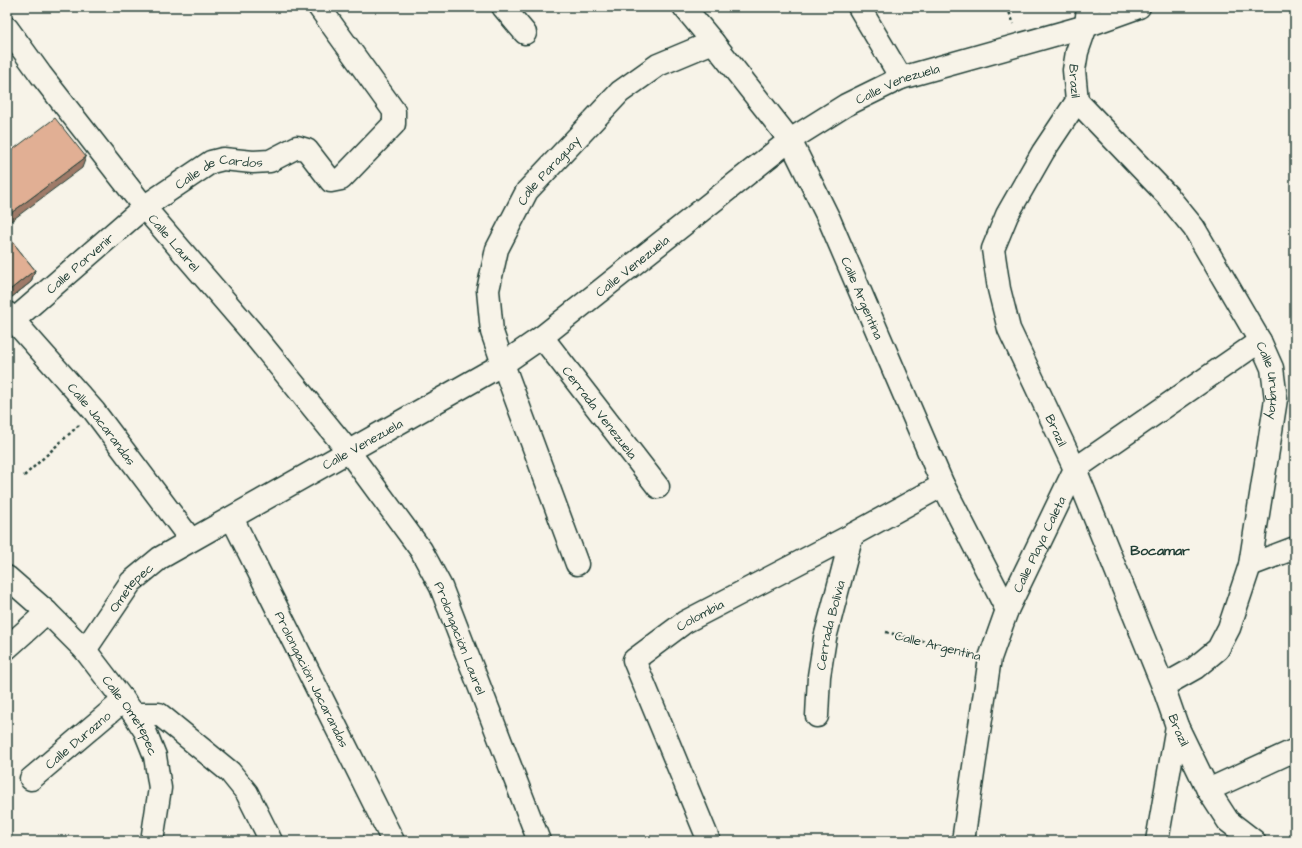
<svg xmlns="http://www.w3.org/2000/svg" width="1302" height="848" font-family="'Architects Daughter',sans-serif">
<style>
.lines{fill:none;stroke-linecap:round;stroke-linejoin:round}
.minor-casing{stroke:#1f3d34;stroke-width:25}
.path{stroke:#1f3d34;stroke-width:2.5;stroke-dasharray:3 3;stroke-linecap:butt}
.minor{stroke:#f7f3e8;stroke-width:22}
.wall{fill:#c2967f;stroke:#1f3d34}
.shaded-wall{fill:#9e7a68;stroke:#1f3d34}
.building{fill:#e1af94;stroke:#1f3d34}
.labels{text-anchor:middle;stroke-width:4;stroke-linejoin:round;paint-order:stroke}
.street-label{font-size:13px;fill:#1f3d34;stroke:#f7f3e8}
.neighbourhood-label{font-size:14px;font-weight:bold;fill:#1f3d34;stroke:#f7f3e8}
</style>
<rect width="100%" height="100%" fill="#f7f3e8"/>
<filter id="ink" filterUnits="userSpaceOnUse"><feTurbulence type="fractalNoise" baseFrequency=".025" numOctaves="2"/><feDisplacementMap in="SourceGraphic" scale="8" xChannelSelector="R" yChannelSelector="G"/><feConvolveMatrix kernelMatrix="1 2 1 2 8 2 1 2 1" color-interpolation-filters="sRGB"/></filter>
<g filter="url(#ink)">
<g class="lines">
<!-- minor casing -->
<g class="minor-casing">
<g id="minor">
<path d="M503,7L525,33"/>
<path id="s1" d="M684,7L713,42L790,140L829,219L943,485L1007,610"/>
<path d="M859,7L901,78"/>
<path id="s2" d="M1088,7L1086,26L1077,52L1074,70L1077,101L1043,152L1007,215L993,249L999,289L1009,329L1075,469L1163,686L1177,726L1208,790L1228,821L1254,841"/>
<path id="s3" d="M7,28L41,75L144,207L250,330L349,452L421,550L441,587L539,841"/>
<path id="s4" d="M1077,101L1167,195L1194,228L1260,341L1272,368L1276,399L1250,565L1229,628L1218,649L1195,668L1163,686"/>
<path id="s5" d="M7,313L94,411L191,540"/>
<path id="s6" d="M14,320L144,207L211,162L223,159L253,162L270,161L297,147L307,150L331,181L341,179L394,124V111L319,7"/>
<path id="s7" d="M542,337L658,487"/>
<path id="s8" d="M232,518L393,841"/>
<path id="s9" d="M577,564L503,364L492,332L488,290L497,249L527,191L620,92L658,65L713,42"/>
<path d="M1250,565L1295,548"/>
<path id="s10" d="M7,577L47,612L85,650L134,714L145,731L155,756L160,788L152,841"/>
<path d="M7,648L47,612"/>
<path id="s11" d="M85,650L131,582L160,558L503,364L542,337L790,140L846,105L901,78L1086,26L1139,7"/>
<path d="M134,714H159L230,772L247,793L271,841"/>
<path id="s12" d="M817,716L819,676L825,638L852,535"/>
<path id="s13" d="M31,779L124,700"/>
<path d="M1208,790L1295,750"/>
<path id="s14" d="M709,841L634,660L685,622L852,535L943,485"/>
<path id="s15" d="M963,841L990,658L1007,610L1075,469L1260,341"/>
<path d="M1157,841L1177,726"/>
</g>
</g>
<!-- path -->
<g class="path">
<path d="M1007,7L1014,24"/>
<path d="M24,476L79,425"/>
<path d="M886,632L970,653"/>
</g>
<!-- minor -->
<use href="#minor" class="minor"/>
</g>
<!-- wall -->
<path class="wall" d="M7,235L35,270L31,282L7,301Z"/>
<!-- shaded-wall -->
<g class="shaded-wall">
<path d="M86,157L82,168L7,224V216Z"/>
<path d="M35,270L31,282L7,301L11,289Z"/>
</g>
<!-- building -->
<g class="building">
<path d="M55,118L86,157L7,216V154Z"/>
<path d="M7,235L35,270L11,289L7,284Z"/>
</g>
</g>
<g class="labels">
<!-- street labels -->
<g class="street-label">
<text dy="5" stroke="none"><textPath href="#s2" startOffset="76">Brazil</textPath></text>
<text dy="5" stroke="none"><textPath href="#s11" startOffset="1000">Calle Venezuela</textPath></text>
<text dy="5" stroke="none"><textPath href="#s9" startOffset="426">Calle Paraguay</textPath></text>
<text dy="5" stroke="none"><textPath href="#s6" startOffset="258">Calle de Cardos</textPath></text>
<text dy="5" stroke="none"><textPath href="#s3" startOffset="272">Calle Laurel</textPath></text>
<text dy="5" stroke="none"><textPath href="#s6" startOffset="87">Calle Porvenir</textPath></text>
<text dy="5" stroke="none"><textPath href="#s11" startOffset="676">Calle Venezuela</textPath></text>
<text dy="5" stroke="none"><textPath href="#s1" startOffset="344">Calle Argentina</textPath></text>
<text dy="5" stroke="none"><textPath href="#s4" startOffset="345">Calle Uruguay</textPath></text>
<text dy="5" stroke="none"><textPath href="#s7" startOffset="95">Cerrada Venezuela</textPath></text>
<text dy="5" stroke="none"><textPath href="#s5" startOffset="146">Calle Jacarandas</textPath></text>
<text dy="5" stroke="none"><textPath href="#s2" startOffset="460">Brazil</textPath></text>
<text dy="5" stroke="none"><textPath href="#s11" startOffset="352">Calle Venezuela</textPath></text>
<text dy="5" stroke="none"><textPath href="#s15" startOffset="309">Calle Playa Caleta</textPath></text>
<text dy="5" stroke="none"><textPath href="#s11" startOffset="78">Ometepec</textPath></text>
<text dy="5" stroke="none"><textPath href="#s14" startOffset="276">Colombia</textPath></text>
<text dy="5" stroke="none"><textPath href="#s12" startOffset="92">Cerrada Bolivia</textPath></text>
<text dy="5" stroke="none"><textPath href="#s3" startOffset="763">Prolongación Laurel</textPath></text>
<text transform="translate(938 645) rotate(14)" y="5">Calle Argentina</text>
<text dy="5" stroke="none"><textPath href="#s8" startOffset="180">Prolongación Jacarandas</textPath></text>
<text dy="5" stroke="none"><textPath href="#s10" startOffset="187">Calle Ometepec</textPath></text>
<text dy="5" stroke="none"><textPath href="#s2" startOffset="784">Brazil</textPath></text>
<text dy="5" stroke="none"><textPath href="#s13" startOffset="61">Calle Durazno</textPath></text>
</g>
<!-- neighbourhood labels -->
<g class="neighbourhood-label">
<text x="1160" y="555">Bocamar</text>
</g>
</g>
<!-- margin -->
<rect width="1302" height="848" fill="none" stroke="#f7f3e8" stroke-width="24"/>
<rect x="12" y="12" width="1278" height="824" fill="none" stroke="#1f3d34" stroke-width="1.5" filter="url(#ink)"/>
</svg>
